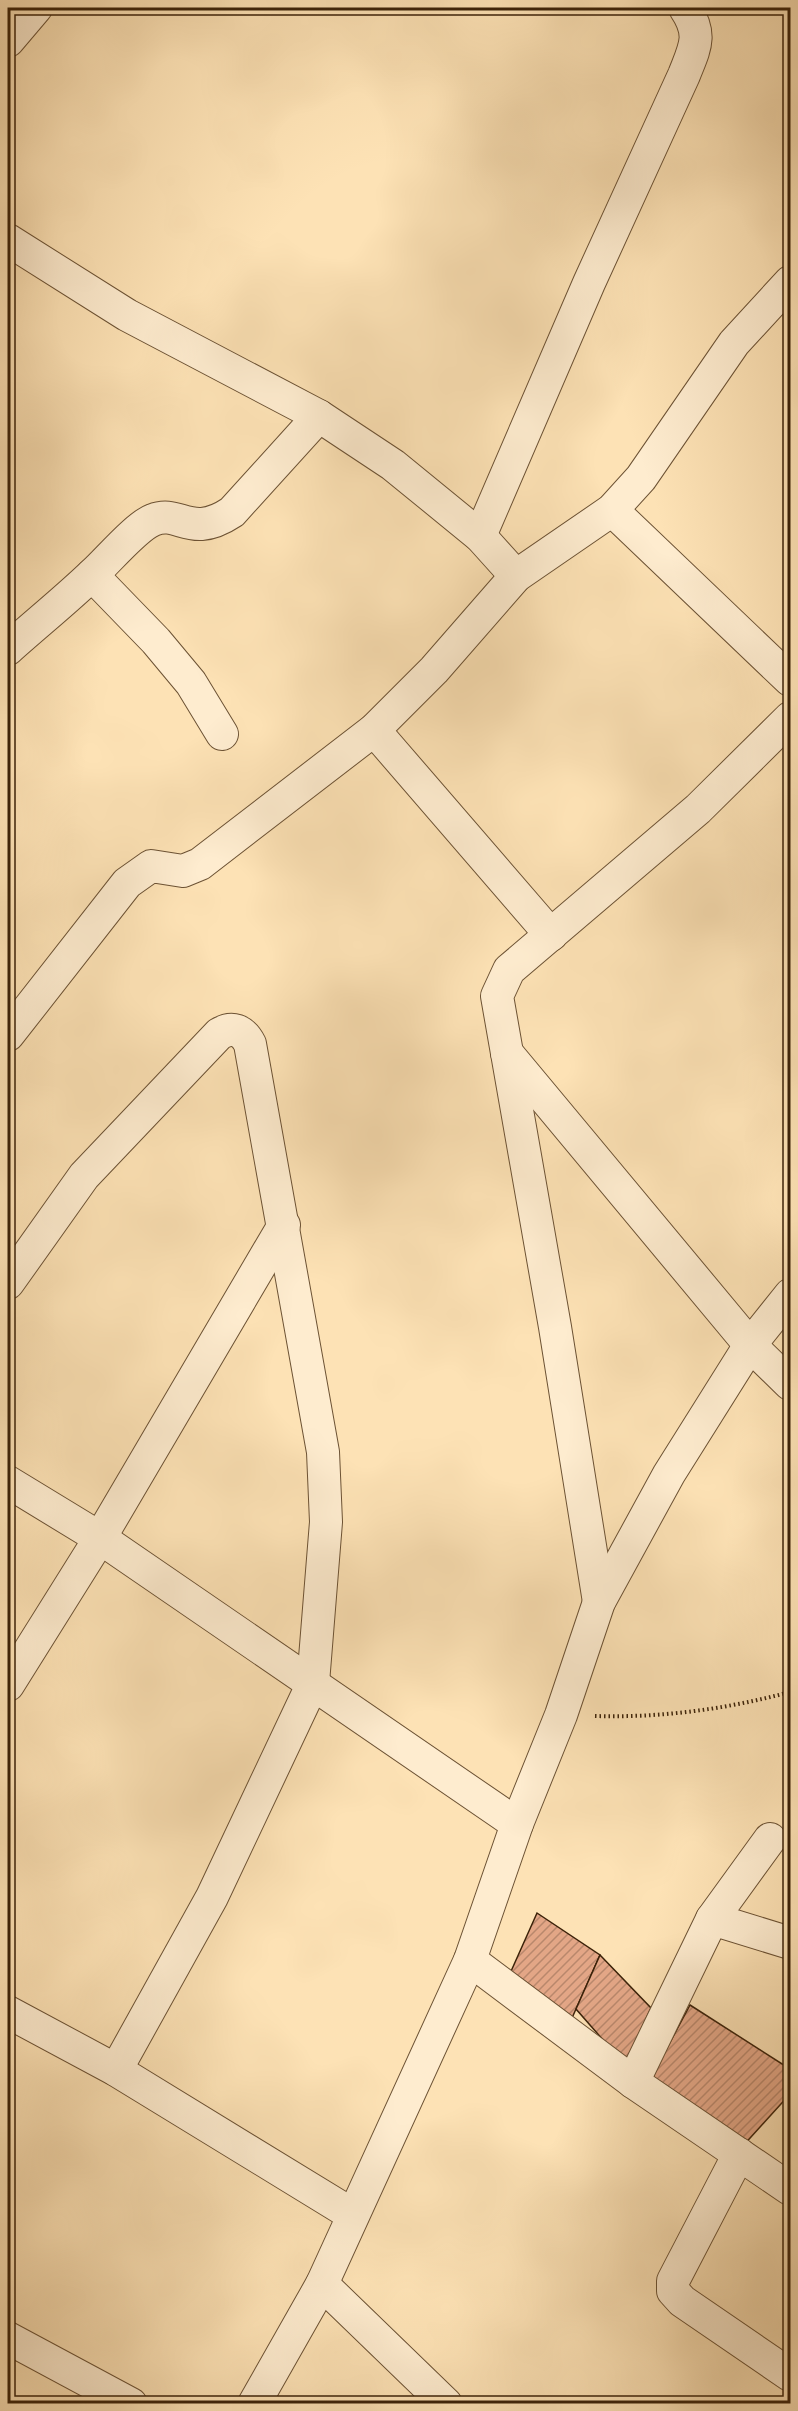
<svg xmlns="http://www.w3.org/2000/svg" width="798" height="2411" font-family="Alegreya,serif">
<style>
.building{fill:url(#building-hatch);stroke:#3b2209;stroke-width:1.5}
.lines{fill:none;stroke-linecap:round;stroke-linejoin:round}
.minor-casing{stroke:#6c5234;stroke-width:34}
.path{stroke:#3b2209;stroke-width:4;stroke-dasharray:1.5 3;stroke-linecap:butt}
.minor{stroke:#feeccf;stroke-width:32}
</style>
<defs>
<pattern id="building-hatch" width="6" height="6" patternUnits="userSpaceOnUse" patternTransform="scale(1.5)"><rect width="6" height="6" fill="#e3a686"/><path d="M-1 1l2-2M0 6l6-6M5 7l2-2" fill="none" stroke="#b9876c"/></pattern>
</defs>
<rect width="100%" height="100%" fill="#fde2b5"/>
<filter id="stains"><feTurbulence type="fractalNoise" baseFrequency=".00333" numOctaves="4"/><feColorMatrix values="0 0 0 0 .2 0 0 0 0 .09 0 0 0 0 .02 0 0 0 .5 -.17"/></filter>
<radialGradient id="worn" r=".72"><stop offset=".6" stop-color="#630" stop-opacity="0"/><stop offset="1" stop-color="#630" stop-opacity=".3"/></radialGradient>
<!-- building -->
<g class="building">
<path d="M537,1913L600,1955L572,2018L508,1978Z"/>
<path d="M600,1955L651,2008L625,2065L576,2009Z"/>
<path d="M690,2005L790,2069V2094L741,2148L646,2087Z"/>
</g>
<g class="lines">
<!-- minor casing -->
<g class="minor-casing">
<g id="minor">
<path d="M8,41L36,8"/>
<path d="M8,240L127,315L319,416L393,465L480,536L516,576"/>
<path d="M612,510L790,680"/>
<path d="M480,536L589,283L684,75C695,47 703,35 685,8"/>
<path d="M92,575L156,641L191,683L222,734"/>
<path d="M8,649C37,623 67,599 95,572C109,559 137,526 153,520C180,509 190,540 232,512L319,416"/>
<path d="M374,730L551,935"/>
<path d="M8,1035L127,883L151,866L183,871L200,864L374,730L434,670L516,576L612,510L641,478L734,343L790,282"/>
<path d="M507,1053L750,1345L790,1384"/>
<path d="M8,1283L84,1176L219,1034C232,1026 243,1030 250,1044L323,1452L326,1522L313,1683L212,1897L116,2070"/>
<path d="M8,1482L100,1538L517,1824"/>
<path d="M599,1602L555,1327L497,996L509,970L698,809L790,718"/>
<path d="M8,1685L100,1538L284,1225"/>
<path d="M712,1919L790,1943"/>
<path d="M470,1960L633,2082L790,2189"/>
<path d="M8,2012L116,2070L353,2215"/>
<path d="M633,2082L712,1919L770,1839"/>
<path d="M739,2154L673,2281V2291L682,2301L790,2375"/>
<path d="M322,2284L446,2404"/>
<path d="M8,2338L131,2404"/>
<path d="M254,2404L322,2284L470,1960L517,1824L561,1715L599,1602L669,1474L750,1345L790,1295"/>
</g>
</g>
<!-- path -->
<path class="path" d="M595,1716C661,1718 727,1709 790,1692"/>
<!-- minor -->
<use href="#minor" class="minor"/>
</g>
<!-- margin -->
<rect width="798" height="2411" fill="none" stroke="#fde2b5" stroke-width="30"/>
<rect x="9" y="9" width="780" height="2393" fill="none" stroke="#3b2209" stroke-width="3"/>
<rect x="15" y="15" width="768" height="2381" fill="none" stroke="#3b2209" stroke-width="1.5"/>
<rect width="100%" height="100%" filter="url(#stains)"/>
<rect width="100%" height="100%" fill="url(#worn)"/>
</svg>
